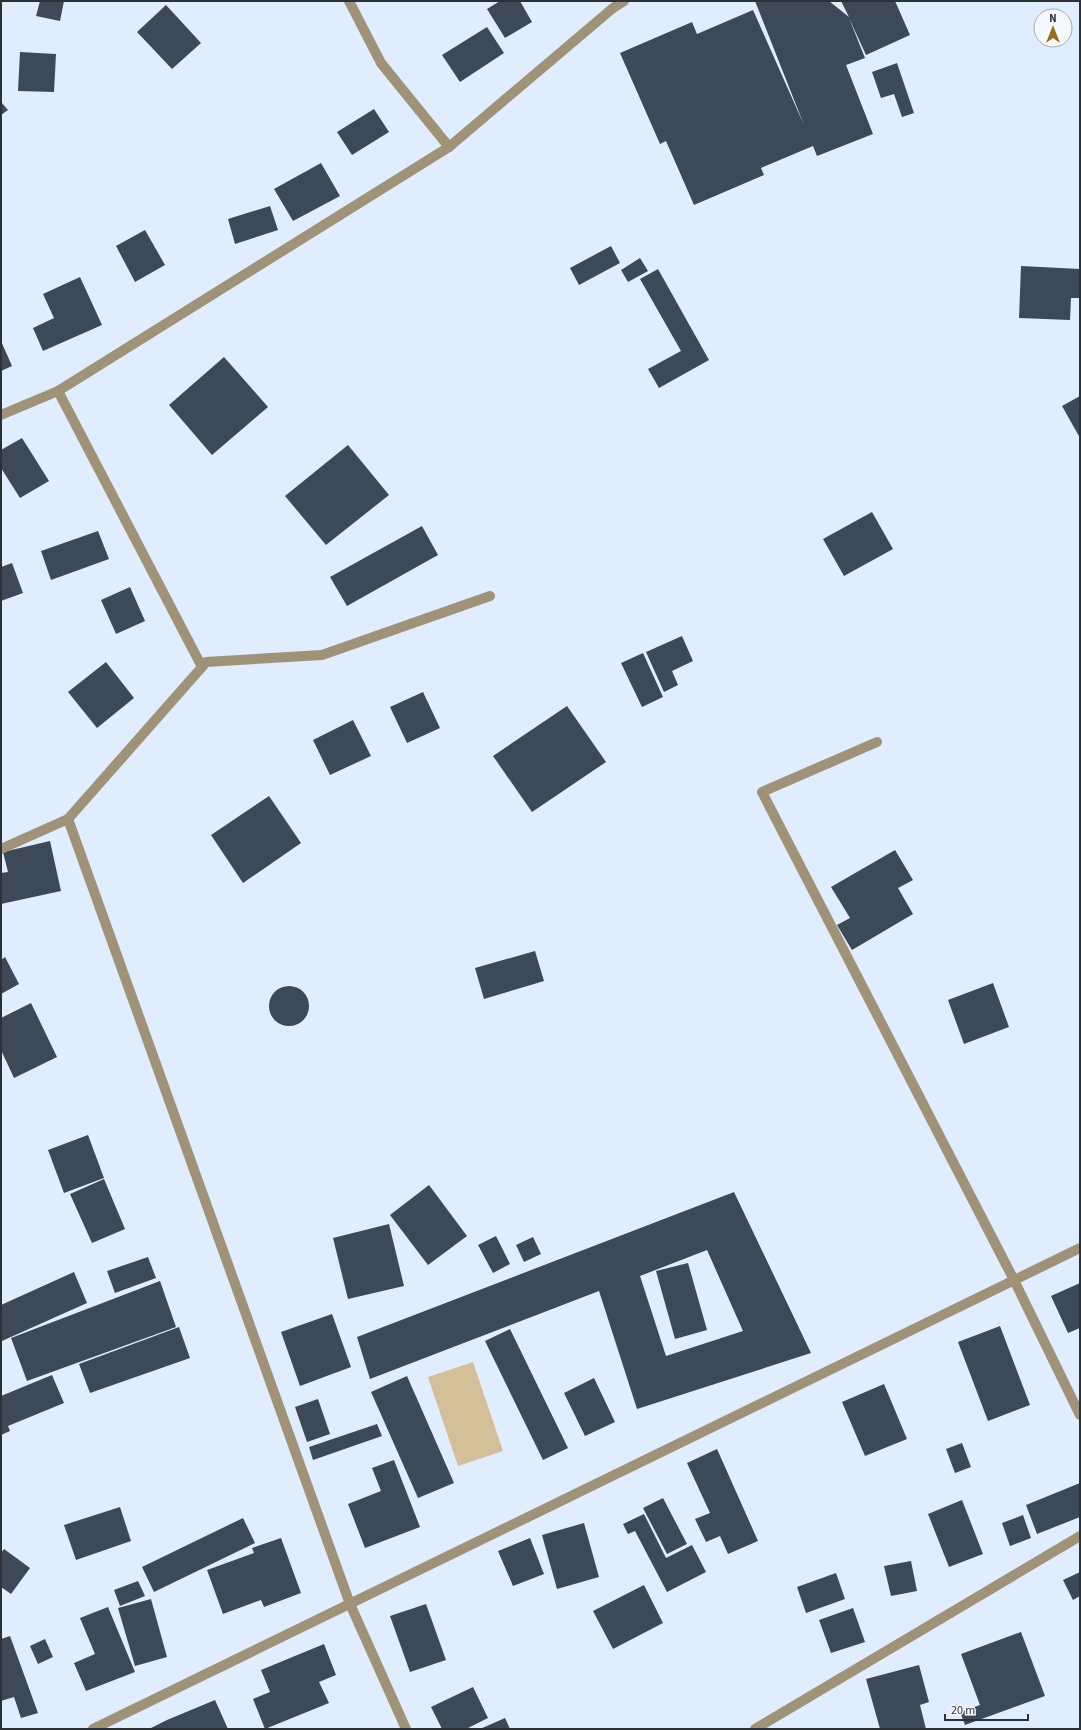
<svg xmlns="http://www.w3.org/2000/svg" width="1081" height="1730" font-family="'Source Sans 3',sans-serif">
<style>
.green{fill:#d4c098}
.building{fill:#3e4957;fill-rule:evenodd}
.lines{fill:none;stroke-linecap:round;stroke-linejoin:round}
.minor{stroke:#a09276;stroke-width:10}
</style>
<rect width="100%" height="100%" fill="#dfedfe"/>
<!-- green -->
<path class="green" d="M473,1362L503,1451L458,1466L428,1377Z"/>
<!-- building -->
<g class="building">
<path d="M40,1H64L60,21L36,16Z"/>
<path d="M500,1H520L532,22L505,38L487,9Z"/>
<path d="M755,1H829L849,17L841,1H895L910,35L866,55L849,18L865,58L846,65L873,134L817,156L813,146L761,168L764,175L694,205L666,141L660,144L620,53L692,22L697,34L753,10L804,125Z"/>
<path d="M166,5L201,43L172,69L137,32Z"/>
<path d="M487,27L504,53L460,82L442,55Z"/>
<path d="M20,52L56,54L54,92L18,91Z"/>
<path d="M897,63L914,113L902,117L894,94L881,98L872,72Z"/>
<path d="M1,102L8,110L1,115Z"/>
<path d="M374,109L389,132L352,155L337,132Z"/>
<path d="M321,163L340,196L293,221L274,189Z"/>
<path d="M270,206L278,230L235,244L228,219Z"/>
<path d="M145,230L165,265L135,282L116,246Z"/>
<path d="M611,246L620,263L579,285L570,268Z"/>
<path d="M640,258L648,271L628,282L621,270Z"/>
<path d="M1021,266L1080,269V298H1071L1070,320L1019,318Z"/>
<path d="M658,269L709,360L659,388L648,369L681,351L640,279Z"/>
<path d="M80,277L102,325L43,351L33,328L54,318L43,294Z"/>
<path d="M1,341L12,366L1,371Z"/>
<path d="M224,357L268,407L212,455L169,405Z"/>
<path d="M1080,396V438L1062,406Z"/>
<path d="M22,438L49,481L20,498L1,468V450Z"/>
<path d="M348,445L389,495L326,545L285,496Z"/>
<path d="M872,512L893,549L844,576L823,539Z"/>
<path d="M422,526L438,555L347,606L330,577Z"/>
<path d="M98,531L109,559L51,580L41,551Z"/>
<path d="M12,563L23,593L1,601V567Z"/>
<path d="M130,587L145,621L116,634L101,600Z"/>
<path d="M682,636L693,661L672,671L678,685L664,692L646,652Z"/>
<path d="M643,653L663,697L642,707L621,663Z"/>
<path d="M106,662L134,698L97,728L68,692Z"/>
<path d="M423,692L440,728L407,743L390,707Z"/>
<path d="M567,706L606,762L532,812L493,756Z"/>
<path d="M353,720L371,756L330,775L313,740Z"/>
<path d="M269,796L301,843L243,883L211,835Z"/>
<path d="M50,841L61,891L1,904V873L8,872L3,852Z"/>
<path d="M895,850L913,880L898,888L913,914L852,950L837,925L850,918L831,887Z"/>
<path d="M535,951L544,981L484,999L475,968Z"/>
<path d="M5,957L19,984L1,994V960Z"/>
<path d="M993,983L1009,1027L964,1044L948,1000Z"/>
<circle cx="289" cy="1006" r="20"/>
<path d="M31,1003L57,1057L14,1078L1,1050V1018Z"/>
<path d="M88,1135L104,1178L64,1193L48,1150Z"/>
<path d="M104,1179L125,1229L92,1243L70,1194Z"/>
<path d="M429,1185L467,1236L428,1265L390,1215Z"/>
<path d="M734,1192L811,1353L637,1409L599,1291L370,1379L357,1337ZM707,1250L743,1331L666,1356L640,1276Z"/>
<path d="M389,1224L404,1286L348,1299L333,1238Z"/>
<path d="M496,1236L510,1264L493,1273L478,1245Z"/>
<path d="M533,1237L541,1254L524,1262L516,1245Z"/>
<path d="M148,1257L156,1278L115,1293L107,1271Z"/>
<path d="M688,1263L707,1330L675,1339L656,1271Z"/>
<path d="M74,1272L87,1303L2,1341L1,1305Z"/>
<path d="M160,1281L176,1327L27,1381L11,1338Z"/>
<path d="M1080,1283V1328L1068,1333L1051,1296Z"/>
<path d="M332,1314L351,1367L300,1386L281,1332Z"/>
<path d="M1000,1326L1030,1405L988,1421L958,1342Z"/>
<path d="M179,1327L190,1358L90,1393L79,1364Z"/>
<path d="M510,1329L568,1448L543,1460L485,1341Z"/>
<path d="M52,1375L64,1403L8,1426L10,1431L1,1435V1396Z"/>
<path d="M407,1376L454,1483L418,1498L371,1392Z"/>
<path d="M594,1378L615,1422L585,1436L564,1393Z"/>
<path d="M884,1384L907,1439L865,1456L842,1402Z"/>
<path d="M318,1399L330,1434L307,1442L295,1407Z"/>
<path d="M377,1424L382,1436L313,1460L309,1447Z"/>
<path d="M962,1443L971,1467L955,1473L946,1449Z"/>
<path d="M717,1449L758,1541L728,1554L720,1536L706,1542L695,1519L710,1513L687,1463Z"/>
<path d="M394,1460L420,1527L365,1548L348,1504L381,1491L372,1468Z"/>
<path d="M1080,1483V1517L1037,1534L1026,1505Z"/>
<path d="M663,1498L687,1544L667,1554L643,1508Z"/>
<path d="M962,1500L983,1554L949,1567L928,1514Z"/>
<path d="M120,1507L131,1541L76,1560L64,1525Z"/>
<path d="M644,1514L666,1558L692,1545L706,1572L667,1592L635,1531L628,1534L623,1524Z"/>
<path d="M1023,1515L1031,1538L1010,1546L1002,1523Z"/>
<path d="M243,1518L255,1543L154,1592L142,1567Z"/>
<path d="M584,1523L599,1577L557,1589L542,1535Z"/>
<path d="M281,1538L301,1593L264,1607L261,1600L223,1614L207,1570L254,1553L252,1548Z"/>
<path d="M530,1538L544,1574L513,1586L498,1551Z"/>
<path d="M4,1549L30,1568L11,1594L1,1587V1553Z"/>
<path d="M911,1561L917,1591L891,1596L884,1566Z"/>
<path d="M1080,1572V1596L1073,1600L1063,1580Z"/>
<path d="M836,1573L845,1599L806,1613L797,1587Z"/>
<path d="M138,1581L145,1596L120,1606L114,1590Z"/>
<path d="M644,1585L663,1623L613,1649L593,1611Z"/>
<path d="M151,1599L167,1657L135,1666L118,1608Z"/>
<path d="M426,1604L446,1660L410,1672L390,1616Z"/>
<path d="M108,1607L135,1672L86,1691L74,1663L95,1654L80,1618Z"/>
<path d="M853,1608L865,1642L831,1653L819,1620Z"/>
<path d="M1021,1632L1045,1696L965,1725L960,1712L980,1705L961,1654Z"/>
<path d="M10,1636L38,1713L21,1718L14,1697L1,1701V1639Z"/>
<path d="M45,1639L53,1657L38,1664L30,1646Z"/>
<path d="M324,1644L336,1675L319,1682L329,1703L265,1729L253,1699L270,1692L261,1670Z"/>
<path d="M919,1665L929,1702L920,1705L926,1729H880L866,1679Z"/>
<path d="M473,1687L488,1718L466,1729H442L431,1707Z"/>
<path d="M215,1700L228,1729H149L167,1720Z"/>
<path d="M505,1718L510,1729H480Z"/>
</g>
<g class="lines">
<!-- minor -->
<g class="minor">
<path d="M349,1L381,63L449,147"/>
<path d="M1,415L58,391L449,147L613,8L624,1"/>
<path d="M202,667L206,662L322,655L490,596"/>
<path d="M877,742L762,792L1014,1280L1080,1415"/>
<path d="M68,819L350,1604L406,1729"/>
<path d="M1,849L68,819L202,667L58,391"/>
<path d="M93,1729L1080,1248"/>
<path d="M755,1729L1080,1536"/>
</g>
</g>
<!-- border -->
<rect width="1081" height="1730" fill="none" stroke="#2c3138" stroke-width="4"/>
<!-- north arrow -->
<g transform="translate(1053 28)"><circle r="19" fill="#f6f9fc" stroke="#a5a9ae"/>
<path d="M0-3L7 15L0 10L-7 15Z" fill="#947019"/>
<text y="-6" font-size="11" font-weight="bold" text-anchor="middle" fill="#2c3138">N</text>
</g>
<!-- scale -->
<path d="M945 1714v6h83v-6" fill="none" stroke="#2c3138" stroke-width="2"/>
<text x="951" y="1714" font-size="12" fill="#2c3138" stroke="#f6f9fc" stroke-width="3" paint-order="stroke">20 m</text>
</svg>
